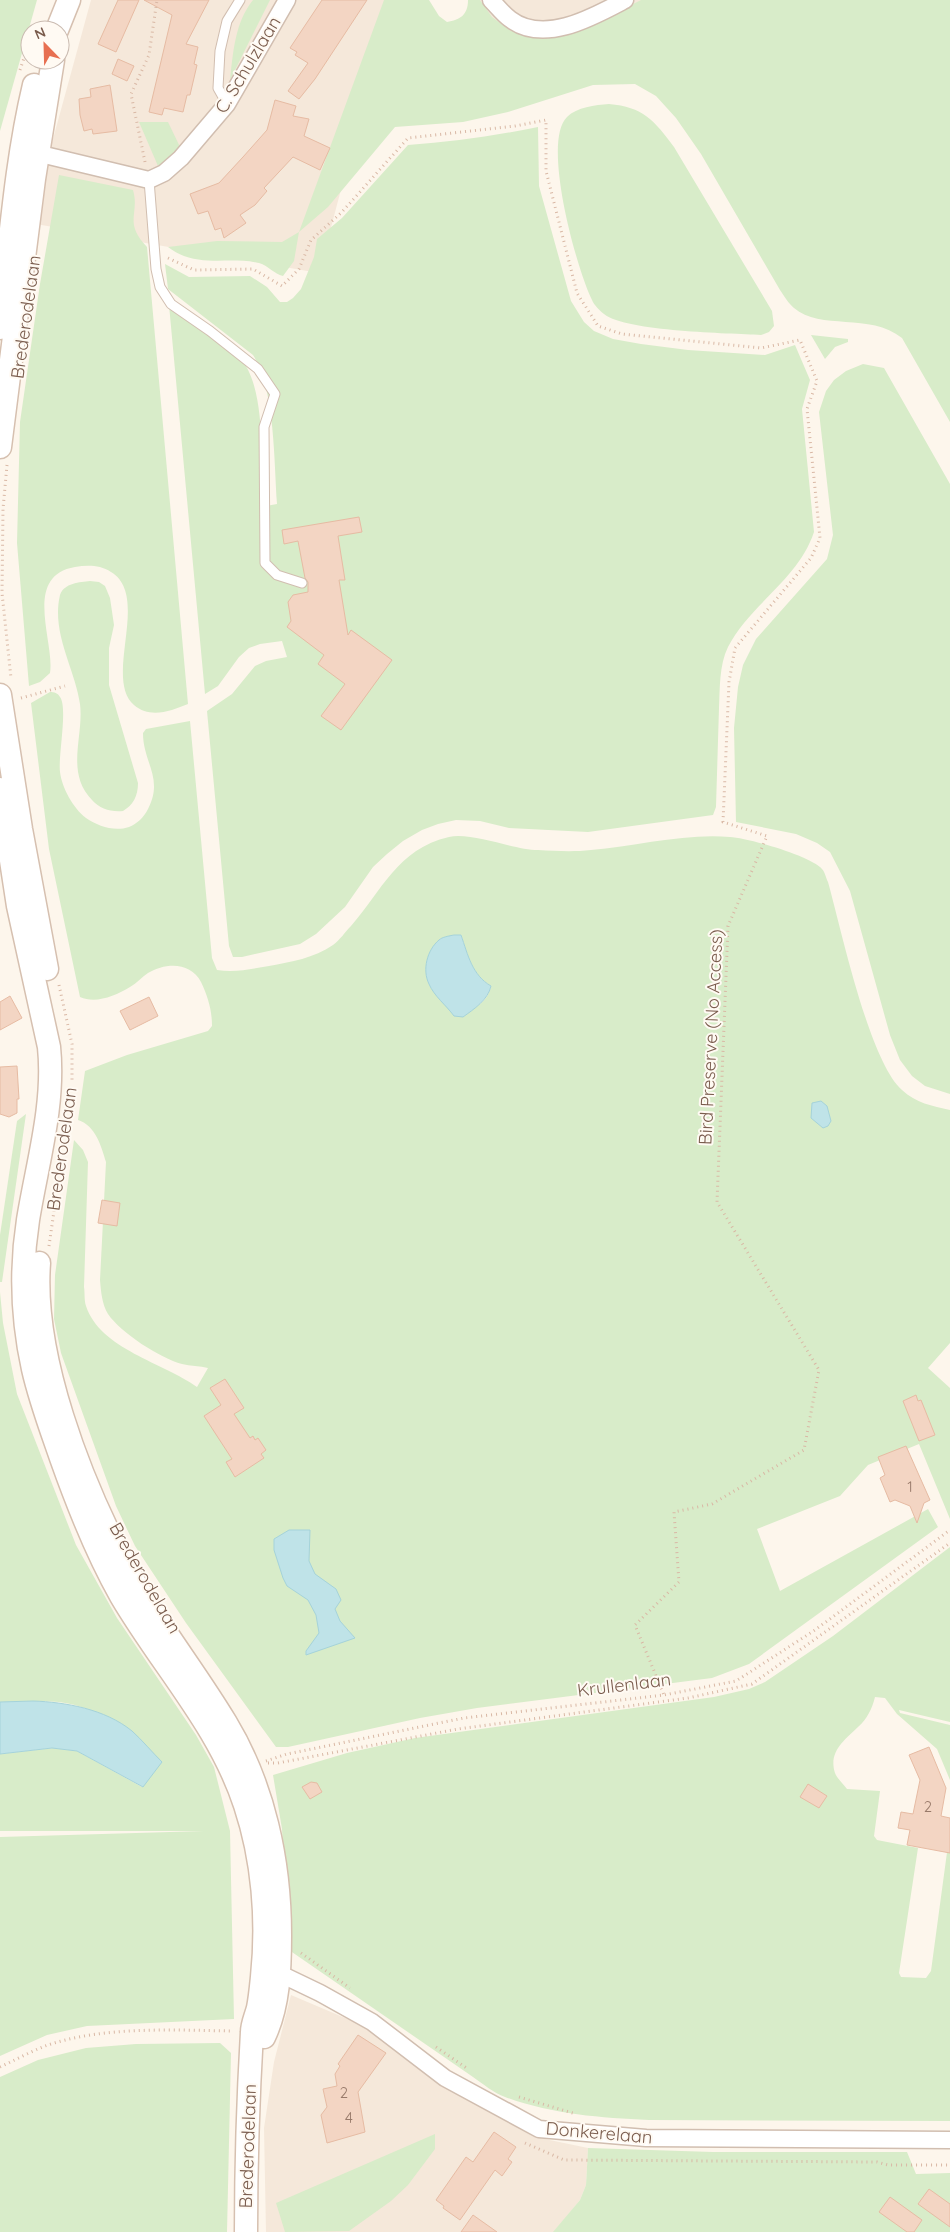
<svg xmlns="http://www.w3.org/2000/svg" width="950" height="2232" font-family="Quicksand,sans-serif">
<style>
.residential{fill:#f5e8da}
.green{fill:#d8ecc9;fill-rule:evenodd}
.water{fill:#bfe3e8;stroke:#a5d3da}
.building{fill:#f3d5c3;stroke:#e6bba3}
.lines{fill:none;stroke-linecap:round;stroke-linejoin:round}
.lane-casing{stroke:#d1beb0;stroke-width:11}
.street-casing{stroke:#d1beb0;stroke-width:19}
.secondary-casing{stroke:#d6c0b0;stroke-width:25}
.path{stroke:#d9b8a5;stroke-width:3;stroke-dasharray:1 4;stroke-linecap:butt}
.lane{stroke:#fff;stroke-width:9}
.street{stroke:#fff;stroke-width:16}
.secondary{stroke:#fff;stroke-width:22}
.labels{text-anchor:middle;stroke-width:4;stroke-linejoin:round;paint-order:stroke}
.number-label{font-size:15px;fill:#987a6a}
.street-label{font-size:18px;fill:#7a5c4d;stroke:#fffaf3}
</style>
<rect width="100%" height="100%" fill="#fdf6ec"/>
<!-- residential -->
<g class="residential">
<path d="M91,0H391L319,273L30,223Z"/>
<path d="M476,0H654L505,35Z"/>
<path d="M291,1995L371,2029L445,2086L540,2138L588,2148L586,2185L580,2200L554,2232H266L264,2128L274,2062Z"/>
</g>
<!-- green -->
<g class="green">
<path d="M0,0H37L0,131Z"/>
<path d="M253,0H270L230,80C233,53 235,22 253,0Z"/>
<path d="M384,0H429L439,16L447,22C460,20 468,15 468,0H480L492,17L511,31L549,36L598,22L641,0H950V422L902,338C870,312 820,331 794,308C789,304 784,296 780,290L701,154L676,118L656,96L635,84L593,85L508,112L463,122L395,127L328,207L299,232L294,261L283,276C274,274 269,266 259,263C227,256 196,269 168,247L217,241L282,242L299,232Z"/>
<path d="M609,104C643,107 654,120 674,147L772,311L774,326L769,332L761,335C729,333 627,332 604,314C600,311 594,305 592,300C577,270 541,142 567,117C577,107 595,105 609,104Z"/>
<path d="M139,122H168L182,151L158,166Z"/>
<path d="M538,127L539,186L571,301L584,322L594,331L613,339L641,344L688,350L765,355L795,345L810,380L802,409L814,532C798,580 750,604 728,647C719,665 720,689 719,708C718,741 717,774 716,807L713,815L588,832L509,828L480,821L456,820L438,824L422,830L403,841L387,854L373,867L345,907L316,934L300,944L242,957H233L229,946L207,711L232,694L255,666L266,661L287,657L282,641L260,644L249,648L239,657L218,686L205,694L169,305L244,363C267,397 259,465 266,506L277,504C274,462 275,388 253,355L168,289L165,264L189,277L250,276L267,287L280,302H287L293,298L301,289L314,257L317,239L342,218L408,145C452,142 494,136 538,127Z"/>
<path d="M59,175L133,190C140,214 123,222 147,247L188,704C171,711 150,719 134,705C103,678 151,596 111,572C100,565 88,565 75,567C22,576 55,642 50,673L40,682L29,686L17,543L20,422L40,284Z"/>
<path d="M811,335L848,339V342L835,347L825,359Z"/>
<path d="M863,364L884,368L950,484V1094L925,1086L912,1076L900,1060L890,1035L850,891L830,852L817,843L796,834L736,822L734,728L738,687L743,665L756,639L827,559L833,535L819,412L826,391L834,380L846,371Z"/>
<path d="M90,581L99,582L105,586L110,598L114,625L109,648V685L138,783C138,796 133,805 123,811C110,812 100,809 92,800C65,772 84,737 80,704C75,669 51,633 60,595C64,583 80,582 90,581Z"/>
<path d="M50,692C54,692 58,693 60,697C68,708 58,755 60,772C62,788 73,808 86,818C98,826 114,832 129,827C137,824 144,817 148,809C164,778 143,763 143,733L146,729L190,721L212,958L217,970C235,973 251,969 269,966C291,962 314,958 333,945C340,940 345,932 351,926C382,891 397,849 449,837C472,832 514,850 538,850C556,851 574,852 591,850C636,846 686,833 730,837C748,838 811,856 822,869C825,872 826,878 828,882C841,928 869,1061 902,1090C916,1103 932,1106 950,1110V1343L928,1368L950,1388V1519L919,1444L868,1465L840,1496L757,1529L780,1591L928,1509L938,1527L749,1664L712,1678L477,1708L420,1718L288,1747H276L186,1623L135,1546L116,1506L61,1353L54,1319L55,1275L74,1140L83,1150L88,1162L84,1287C85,1293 84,1300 86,1306C100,1349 164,1363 197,1387L208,1368C200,1366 190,1366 182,1364C160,1358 121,1333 108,1314C102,1304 101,1292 100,1280L106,1162C101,1146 96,1126 78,1120L85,1071L127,1055L208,1031L212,1026C212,1010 208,997 201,982C191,962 166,962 148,973C142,977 137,983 130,987C115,996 96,1004 80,997L49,849L31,703ZM454,935H461C468,956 472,975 491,986C487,1005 470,1011 454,1015L448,1007L440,939Z"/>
<path d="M26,1114L2,1282H0V1235L17,1121Z"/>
<path d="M0,1292L3,1323L17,1394L76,1545L117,1618L196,1735L214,1767L230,1831L234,2019L87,2026L47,2035L0,2056V1837L204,1831H0V1754L53,1748L77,1751L142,1787L161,1762C133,1733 100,1707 59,1702C39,1700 20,1703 0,1702Z"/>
<path d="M950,1547V1722L899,1710L900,1713L950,1725V1780L937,1749L897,1714L885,1698L875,1697C872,1709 867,1719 858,1727C845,1740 828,1751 835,1773C837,1778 843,1784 847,1789L880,1791L874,1836L877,1840L918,1848L899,1973L901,1977L926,1978L931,1971L948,1845H950V2121L649,2120C600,2118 551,2114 505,2097C494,2093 483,2084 473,2077L289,1950L282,1829L273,1775L347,1753L415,1738L714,1697L749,1689L765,1682L833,1636Z"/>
<path d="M220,2043L231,2053L227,2232H0V2077L38,2060L86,2048L136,2044Z"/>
<path d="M435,2134V2149L408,2185L391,2201L349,2231L285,2232L276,2203Z"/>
<path d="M588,2148L713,2152H907L916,2174L950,2173V2232H553L580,2200L586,2185Z"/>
</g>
<!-- water -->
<g class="water">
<path d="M454,935H461C468,955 472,975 491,986C488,1000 474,1009 463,1017L454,1016C446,1005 434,996 429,984C422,970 427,950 439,940C442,937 449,936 454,935Z"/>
<path d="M821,1101L827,1106L831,1121L828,1126L823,1128L811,1118L812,1103Z"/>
<path d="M289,1530H310L309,1561L315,1574L336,1589L341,1600L335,1609L340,1621L355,1638L306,1655V1651L319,1633L316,1615L308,1600L287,1586L283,1578L274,1550V1539Z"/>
<path d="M33,1701C65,1702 105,1709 132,1731C142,1740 152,1752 162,1762L143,1787L77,1751L52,1748L0,1754V1702Z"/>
</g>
<!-- building -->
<g class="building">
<path d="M118,0H139L116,52L98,44Z"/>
<path d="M144,0H209L186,44L198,47L194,64L197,65L190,95H187L183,112L164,108L162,115L149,112L172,15Z"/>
<path d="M322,0H367L315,79L299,99L288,91L308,63L295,55L297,52L290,48Z"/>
<path d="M118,59L134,66L127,81L112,74Z"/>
<path d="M110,85L117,131L93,134L92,129L84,131L80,115L79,99L91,97L90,89Z"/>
<path d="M275,100L296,106L293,116L309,119L304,136L330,148L320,170L293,157L264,188L267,191L255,205L240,215L246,223L224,238L221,228L215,230L208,211L198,214L190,194L219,183L243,157L267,130Z"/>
<path d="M359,517L362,532L338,536L345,580H339L348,635L351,630L392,660L341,730L321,716L345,684L318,664L324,655L287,627L291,621L288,602L293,595L308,592V582L305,578L298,541L284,544L282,530Z"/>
<path d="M10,996L22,1018L0,1030V1002Z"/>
<path d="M149,997L158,1016L130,1030L120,1011Z"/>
<path d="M17,1066L19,1099H17V1113L9,1117L0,1114V1067Z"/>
<path d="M102,1200L120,1203L117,1226L98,1223Z"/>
<path d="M225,1379L244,1408L234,1414L250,1438L253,1436L255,1440L258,1438L266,1450L261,1454L264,1458L235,1477L226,1462L232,1459L204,1416L221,1405L210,1388Z"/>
<path d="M916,1395L918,1401L921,1400L935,1435L919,1441L903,1401Z"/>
<path d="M906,1446L930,1500L924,1503L917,1523L910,1506L895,1500L890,1502L880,1478L885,1475L878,1457Z"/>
<path d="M929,1747L946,1788L941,1816L950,1818V1853L907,1845L910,1830L898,1828L901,1812L913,1814L920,1780L909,1755Z"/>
<path d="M311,1782L317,1783L322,1792L310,1799L302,1787Z"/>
<path d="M808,1784L827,1796L819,1808L800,1797Z"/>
<path d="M358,2035L386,2053L358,2092L365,2132L327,2143L321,2115L327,2107L323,2089L337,2086L335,2074L340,2066L338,2064Z"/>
<path d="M494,2132L516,2147L508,2159L512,2162L502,2176L495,2170L460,2220L443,2208L444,2206L436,2200L466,2157L473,2162Z"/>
<path d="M929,2189L950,2204V2227L918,2204Z"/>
<path d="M890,2197L922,2220L914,2232H907L879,2212Z"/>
<path d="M473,2215L497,2232H461Z"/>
</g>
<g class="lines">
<!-- lane casing -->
<g class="lane-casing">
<g id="lane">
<path d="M227,104L218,88L220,51L227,21L240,0"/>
<path d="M149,180L156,269L160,287L171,304L210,331L258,369L275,394L264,427L265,563L277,575L302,583"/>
</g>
</g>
<!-- street casing -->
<g class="street-casing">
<g id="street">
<path d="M491,0C497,6 503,14 510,19C544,45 593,17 625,0"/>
<path d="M28,151L149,180L164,173L181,158L227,104L287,0"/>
<path d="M270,1969L320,1993L372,2022L445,2078L539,2129L646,2138L950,2140"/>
</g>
</g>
<!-- secondary casing -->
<g class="secondary-casing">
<g id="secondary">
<path d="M57,30L69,0"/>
<path d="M0,328C10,247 15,165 34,85"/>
<path d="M0,447L34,179L53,60"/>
<path d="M0,695L21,829L47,969"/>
<path d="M0,789L18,906L49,1047C55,1105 37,1164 28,1220C20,1271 22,1319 33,1369C40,1400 51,1429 61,1458C78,1506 96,1552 121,1596C162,1666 219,1726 245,1805C263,1859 268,1920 262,1977C261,1987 260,1998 258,2008C256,2016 252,2024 252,2032C248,2099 246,2165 246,2232"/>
<path d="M39,1263C32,1356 80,1479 123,1561C152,1618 193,1668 226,1723C264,1786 280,1861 280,1935C280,1968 279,2006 264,2037"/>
</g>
</g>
<!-- path -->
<g class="path">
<path d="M33,30L37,21"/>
<path d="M20,70L30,40"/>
<path d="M145,162L131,94L149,55L157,0"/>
<path d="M168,258L194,270L253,269L282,286L299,269L311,240L342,212L408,138L515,126L546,120V171L577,293L598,326L622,334L761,348L800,340L817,381L807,409L820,538L811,558L735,648L729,682L723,822L767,836L728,926L717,1202L819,1370L804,1450L712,1504L674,1512L679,1582L635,1625L664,1695"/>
<path d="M7,465L3,509L2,593L11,678"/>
<path d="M21,698L65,686"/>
<path d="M59,985L72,1044V1080"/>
<path d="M49,1246L58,1183"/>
<path d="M266,1761L287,1754L464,1718L664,1695L736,1681L815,1630L950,1530"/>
<path d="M268,1763H278L458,1729L688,1698L752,1684L950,1543"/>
<path d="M301,1953L350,1988"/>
<path d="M436,2047L468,2069"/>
<path d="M0,2067C15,2060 30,2052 45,2046C102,2026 172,2030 232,2031"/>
<path d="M519,2097L576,2114"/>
<path d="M525,2143L564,2160L877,2162L888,2165H950"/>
</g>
<!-- lane -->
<use href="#lane" class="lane"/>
<!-- street -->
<use href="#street" class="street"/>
<!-- secondary -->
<use href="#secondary" class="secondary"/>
</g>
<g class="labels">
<!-- number labels -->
<g class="number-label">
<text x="910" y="1492">1</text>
<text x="928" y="1812">2</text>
<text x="344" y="2098">2</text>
<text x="349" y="2123">4</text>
</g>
<!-- street labels -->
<g class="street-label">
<text transform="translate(248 65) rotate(-59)" y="6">C. Schulzlaan</text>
<text transform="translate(26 317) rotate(-82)" y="6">Brederodelaan</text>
<text transform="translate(711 1037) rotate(-87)" y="6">Bird Preserve (No Access)</text>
<text transform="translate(62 1149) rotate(-82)" y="6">Brederodelaan</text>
<text transform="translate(145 1578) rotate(60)" y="6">Brederodelaan</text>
<text transform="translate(624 1685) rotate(-7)" y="6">Krullenlaan</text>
<text transform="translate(599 2133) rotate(5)" y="6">Donkerelaan</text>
<text transform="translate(248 2146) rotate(-88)" y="6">Brederodelaan</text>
</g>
</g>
<!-- north arrow -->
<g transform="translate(45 45) rotate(337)"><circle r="24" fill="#fffaf3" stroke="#cabbb1"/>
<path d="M0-4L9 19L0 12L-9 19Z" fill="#e76f51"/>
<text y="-8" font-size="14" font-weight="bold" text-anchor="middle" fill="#7a5c4d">N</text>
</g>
</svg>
